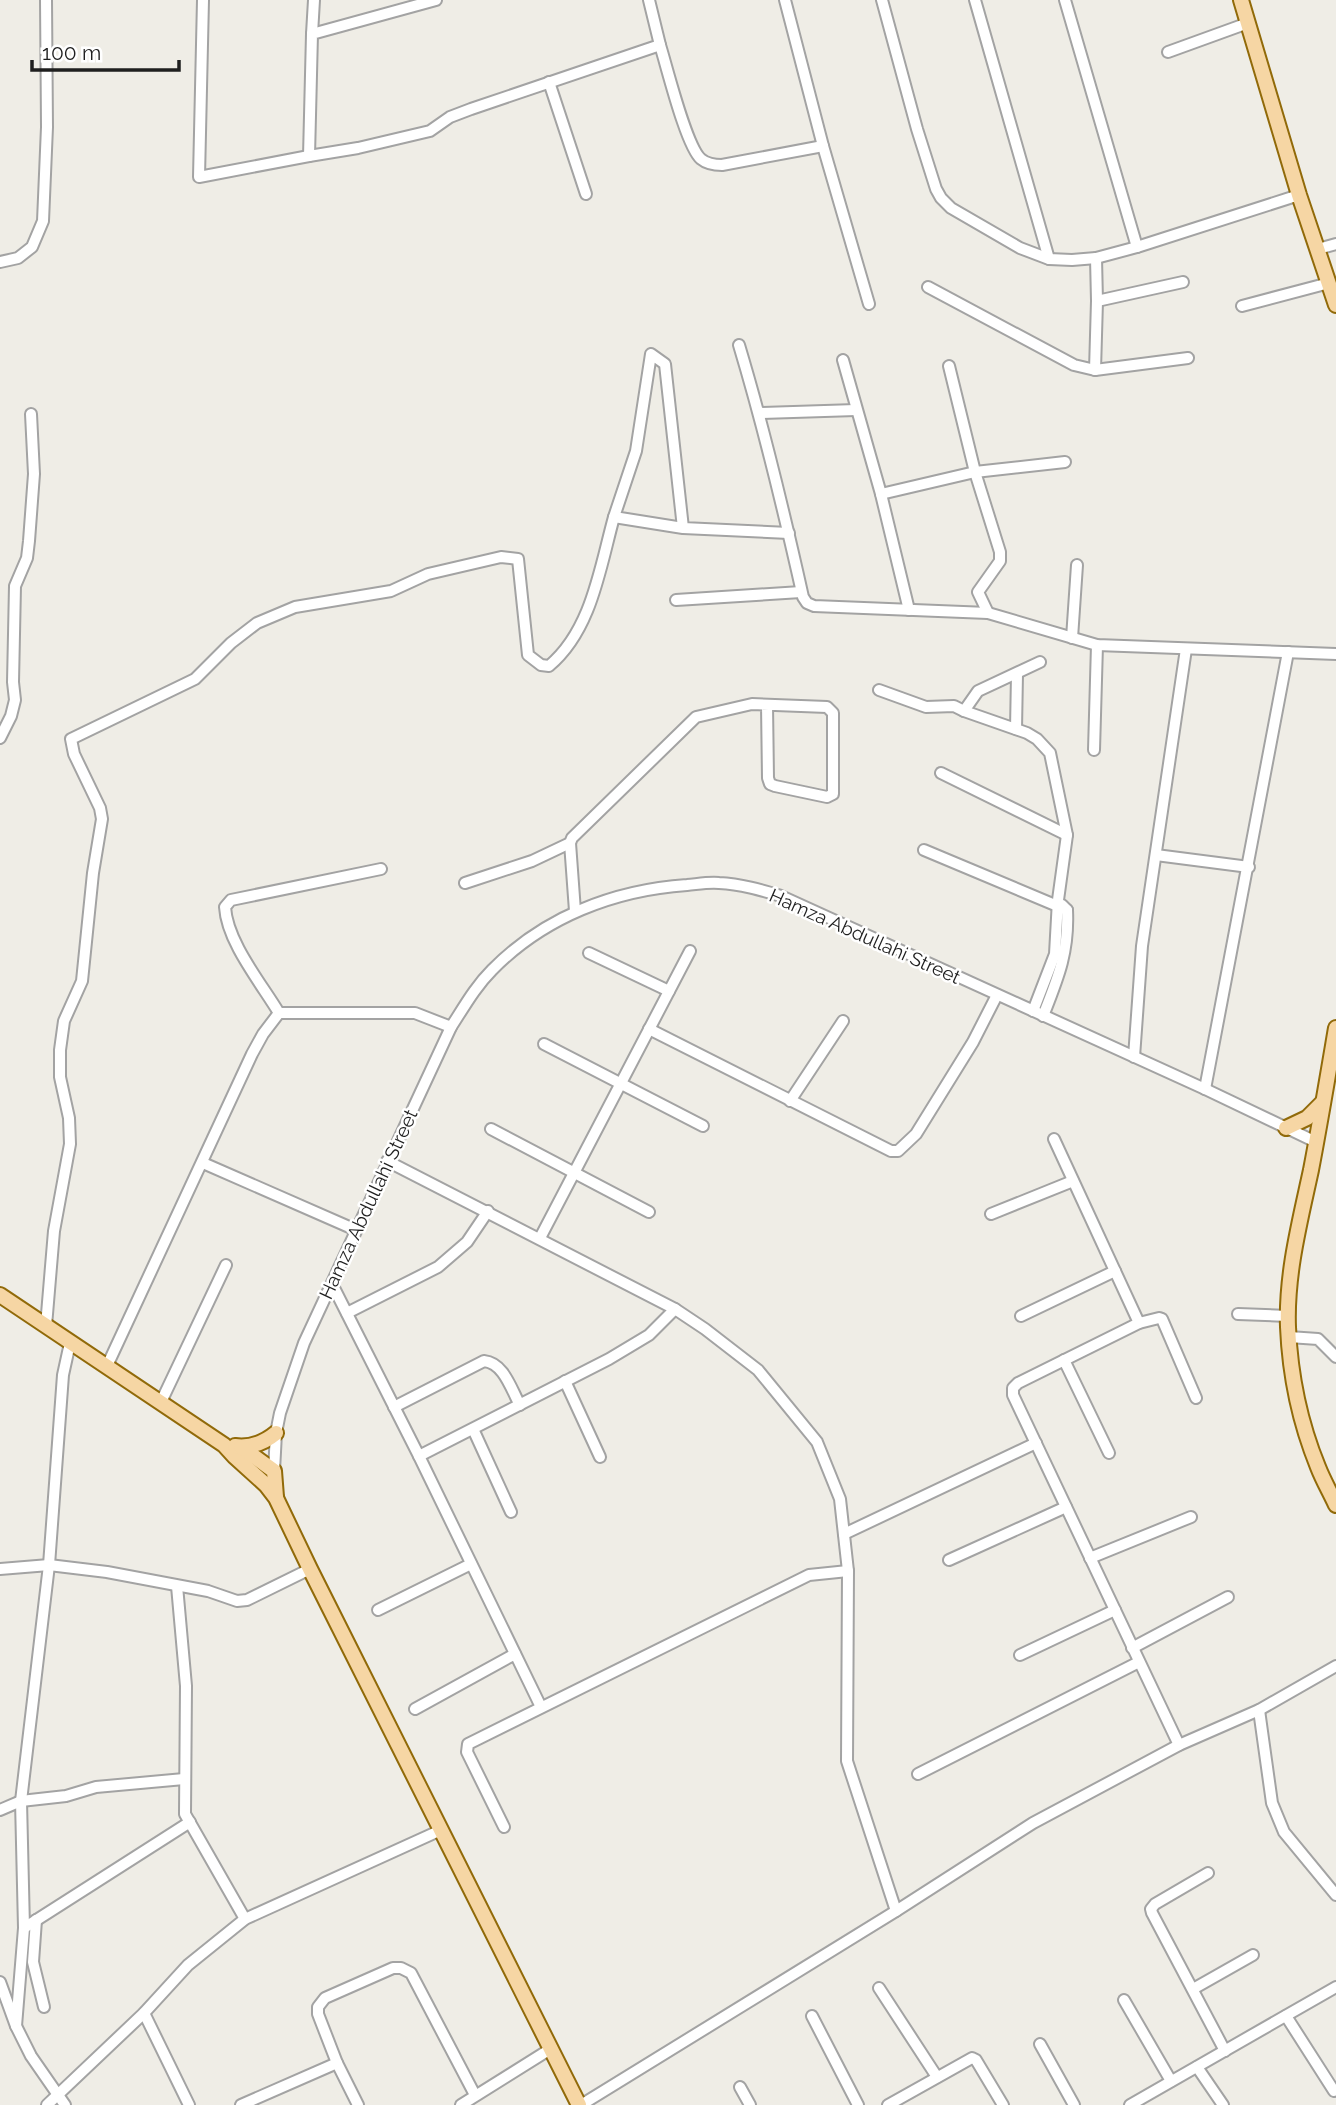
<svg xmlns="http://www.w3.org/2000/svg" width="1336" height="2105" font-family="Raleway,sans-serif">
<style>
.lines{fill:none;stroke-linecap:round;stroke-linejoin:round}
.minor-casing{stroke:#a3a3a3;stroke-width:14}
.major-casing{stroke:#916a09;stroke-width:18}
.minor{stroke:#fff;stroke-width:10}
.major{stroke:#f6d6a4;stroke-width:14}
.labels{text-anchor:middle;stroke-width:5;stroke-linejoin:round;paint-order:stroke}
.street-label{font-size:19px;fill:#1f1f1f;stroke:#fff}
</style>
<rect width="100%" height="100%" fill="#efede6"/>
<g class="lines">
<!-- minor casing -->
<g class="minor-casing">
<g id="minor">
<path d="M203,0L199,177L309,156"/>
<path d="M436,0L312,34L309,156L358,148L430,131L450,117L471,109L660,45L649,0"/>
<path d="M785,0L823,146L869,304"/>
<path d="M882,0L917,129L936,189L941,198L951,208L1020,248L1049,259L1072,260L1096,258L1137,247L1299,195"/>
<path d="M975,0L1049,259"/>
<path d="M1065,0L1137,247"/>
<path d="M312,34L314,0"/>
<path d="M660,45C667,67 686,146 701,159C707,164 714,165 722,165L823,146"/>
<path d="M1168,52L1248,23"/>
<path d="M549,82L586,194"/>
<path d="M1318,249L1336,244"/>
<path d="M0,262L18,258L32,247L43,221L47,127L46,0"/>
<path d="M928,287L1074,365L1095,370L1188,358"/>
<path d="M1097,301L1183,282"/>
<path d="M1242,306L1329,283"/>
<path d="M739,345C764,428 784,512 803,597L807,603L814,606L988,613L1097,645L1336,654"/>
<path d="M843,360L881,494L909,610"/>
<path d="M949,366L975,472L1000,552V561L978,592L988,613"/>
<path d="M1095,370L1097,301L1096,258"/>
<path d="M759,413L856,410"/>
<path d="M881,494L975,472L1065,462"/>
<path d="M683,528L665,364L651,354L636,451L614,517L683,528L789,533"/>
<path d="M676,600L801,592"/>
<path d="M1072,638L1077,565"/>
<path d="M879,690L926,707L954,706L964,711L1027,733L1037,739L1050,753L1067,835L1058,900L1055,954L1033,1011"/>
<path d="M964,711L978,691L1040,662"/>
<path d="M1016,729L1017,674"/>
<path d="M0,738L11,716L15,700L13,682L15,586L27,558L29,541L34,474L31,414"/>
<path d="M1094,750L1097,645"/>
<path d="M941,773L1067,835"/>
<path d="M570,843L575,911"/>
<path d="M924,850L1067,910"/>
<path d="M1156,855L1249,867"/>
<path d="M465,883L532,861L570,843L572,838L696,717L752,704L827,707L833,713V794L827,797L775,786L770,784L768,778L767,705"/>
<path d="M589,953L669,991"/>
<path d="M279,1013C261,983 227,942 225,907L231,900L381,869"/>
<path d="M279,1013H415L451,1027"/>
<path d="M1043,1016C1058,978 1069,952 1067,910L1062,905"/>
<path d="M649,1029L891,1151H898L916,1134L973,1042L997,995"/>
<path d="M544,1044L703,1126"/>
<path d="M1134,1057L1142,946L1186,649"/>
<path d="M1205,1089L1288,652"/>
<path d="M790,1101L843,1021"/>
<path d="M491,1129L649,1212"/>
<path d="M1054,1139L1139,1323"/>
<path d="M387,1161L675,1309L705,1329L758,1370L817,1442L840,1499L848,1571L847,1761L896,1911"/>
<path d="M203,1163L356,1230"/>
<path d="M991,1214L1073,1181"/>
<path d="M540,1238L690,951"/>
<path d="M332,1284L419,1456L541,1707"/>
<path d="M347,1313L438,1267L467,1242L488,1211"/>
<path d="M1238,1314L1288,1316"/>
<path d="M1021,1316L1115,1271"/>
<path d="M46,1326L54,1231L70,1144L69,1118L60,1077V1050L64,1021L82,981L93,873L102,819L100,808L74,754L71,739L195,679L231,643L257,623L295,607L391,591L428,574L501,557L518,559L528,655L541,665L549,666C592,630 600,567 614,517"/>
<path d="M1289,1337L1318,1339L1336,1357"/>
<path d="M1064,1360L1109,1453"/>
<path d="M107,1366L252,1054L263,1034L279,1013"/>
<path d="M565,1381L600,1457"/>
<path d="M161,1402L226,1265"/>
<path d="M394,1407L484,1361C504,1363 511,1389 520,1405"/>
<path d="M473,1429L511,1512"/>
<path d="M419,1456L609,1359L649,1335L675,1309"/>
<path d="M274,1471L276,1433L280,1413L304,1343L451,1027C464,1007 475,987 492,970C544,917 614,890 687,885C698,884 709,882 719,883C741,884 761,890 781,896L1205,1089L1316,1142"/>
<path d="M844,1534L1036,1443"/>
<path d="M1090,1558L1191,1517"/>
<path d="M949,1560L1066,1507"/>
<path d="M0,1569L49,1565L107,1572L208,1591L237,1601L247,1600L310,1569"/>
<path d="M177,1586L186,1686L185,1814L245,1919"/>
<path d="M378,1610L471,1564"/>
<path d="M1132,1648L1228,1597"/>
<path d="M1020,1655L1115,1610"/>
<path d="M415,1709L515,1654"/>
<path d="M1259,1710L1272,1803L1284,1832L1336,1895"/>
<path d="M1179,1745L1013,1395V1388L1018,1383L1139,1323L1159,1318L1162,1319L1196,1398"/>
<path d="M918,1774L1139,1662"/>
<path d="M0,1810L21,1801L66,1796L96,1787L184,1779"/>
<path d="M504,1827L467,1752L468,1744L809,1575L848,1571"/>
<path d="M1208,1873L1155,1904L1151,1909L1152,1913L1225,2051"/>
<path d="M36,1920L33,1962L44,2007"/>
<path d="M24,1928L190,1822"/>
<path d="M0,1982L16,2026L31,2056L65,2105"/>
<path d="M879,1988L937,2077"/>
<path d="M1193,1989L1253,1955"/>
<path d="M1124,2000L1171,2081"/>
<path d="M144,2013L189,2105"/>
<path d="M812,2016L858,2105"/>
<path d="M1286,2016L1334,2091"/>
<path d="M16,2026L24,1928L21,1801L49,1565L63,1375L70,1343"/>
<path d="M1040,2044L1074,2105"/>
<path d="M1197,2067L1223,2105"/>
<path d="M740,2087L750,2105"/>
<path d="M47,2105L144,2013L188,1965L245,1919L441,1830"/>
<path d="M241,2105L337,2063"/>
<path d="M358,2105L337,2063L318,2014V2007L325,1998L393,1968H401L411,1973L475,2095"/>
<path d="M461,2105L552,2048"/>
<path d="M581,2105L896,1911L1033,1823L1179,1745L1259,1710L1336,1666"/>
<path d="M888,2105L972,2058L976,2060L1003,2105"/>
<path d="M1130,2105L1336,1987"/>
</g>
</g>
<!-- major casing -->
<g class="major-casing">
<g id="major">
<path d="M1241,0L1299,195L1336,305"/>
<path d="M1336,1028C1328,1075 1320,1123 1311,1170C1300,1221 1286,1274 1288,1327C1290,1374 1300,1423 1318,1467C1323,1480 1330,1492 1336,1505"/>
<path d="M1286,1128L1307,1118L1323,1102"/>
<path d="M0,1295L224,1445L234,1456L266,1485L276,1498L310,1569L579,2105"/>
<path d="M235,1446C251,1448 264,1443 276,1433"/>
<path d="M241,1447L274,1471L276,1497"/>
</g>
</g>
<!-- minor -->
<use href="#minor" class="minor"/>
<!-- major -->
<use href="#major" class="major"/>
</g>
<g class="labels">
<!-- street labels -->
<g class="street-label">
<text transform="translate(865 936) rotate(24)" y="7">Hamza Abdullahi Street</text>
<text transform="translate(368 1204) rotate(-65)" y="7">Hamza Abdullahi Street</text>
</g>
</g>
<!-- scale -->
<path d="M32 60v10h147v-10" fill="none" stroke="#1f1f1f" stroke-width="3.5"/>
<text x="42" y="60" font-size="21" fill="#1f1f1f" stroke="#ffffff" stroke-width="5" paint-order="stroke">100 m</text>
</svg>
